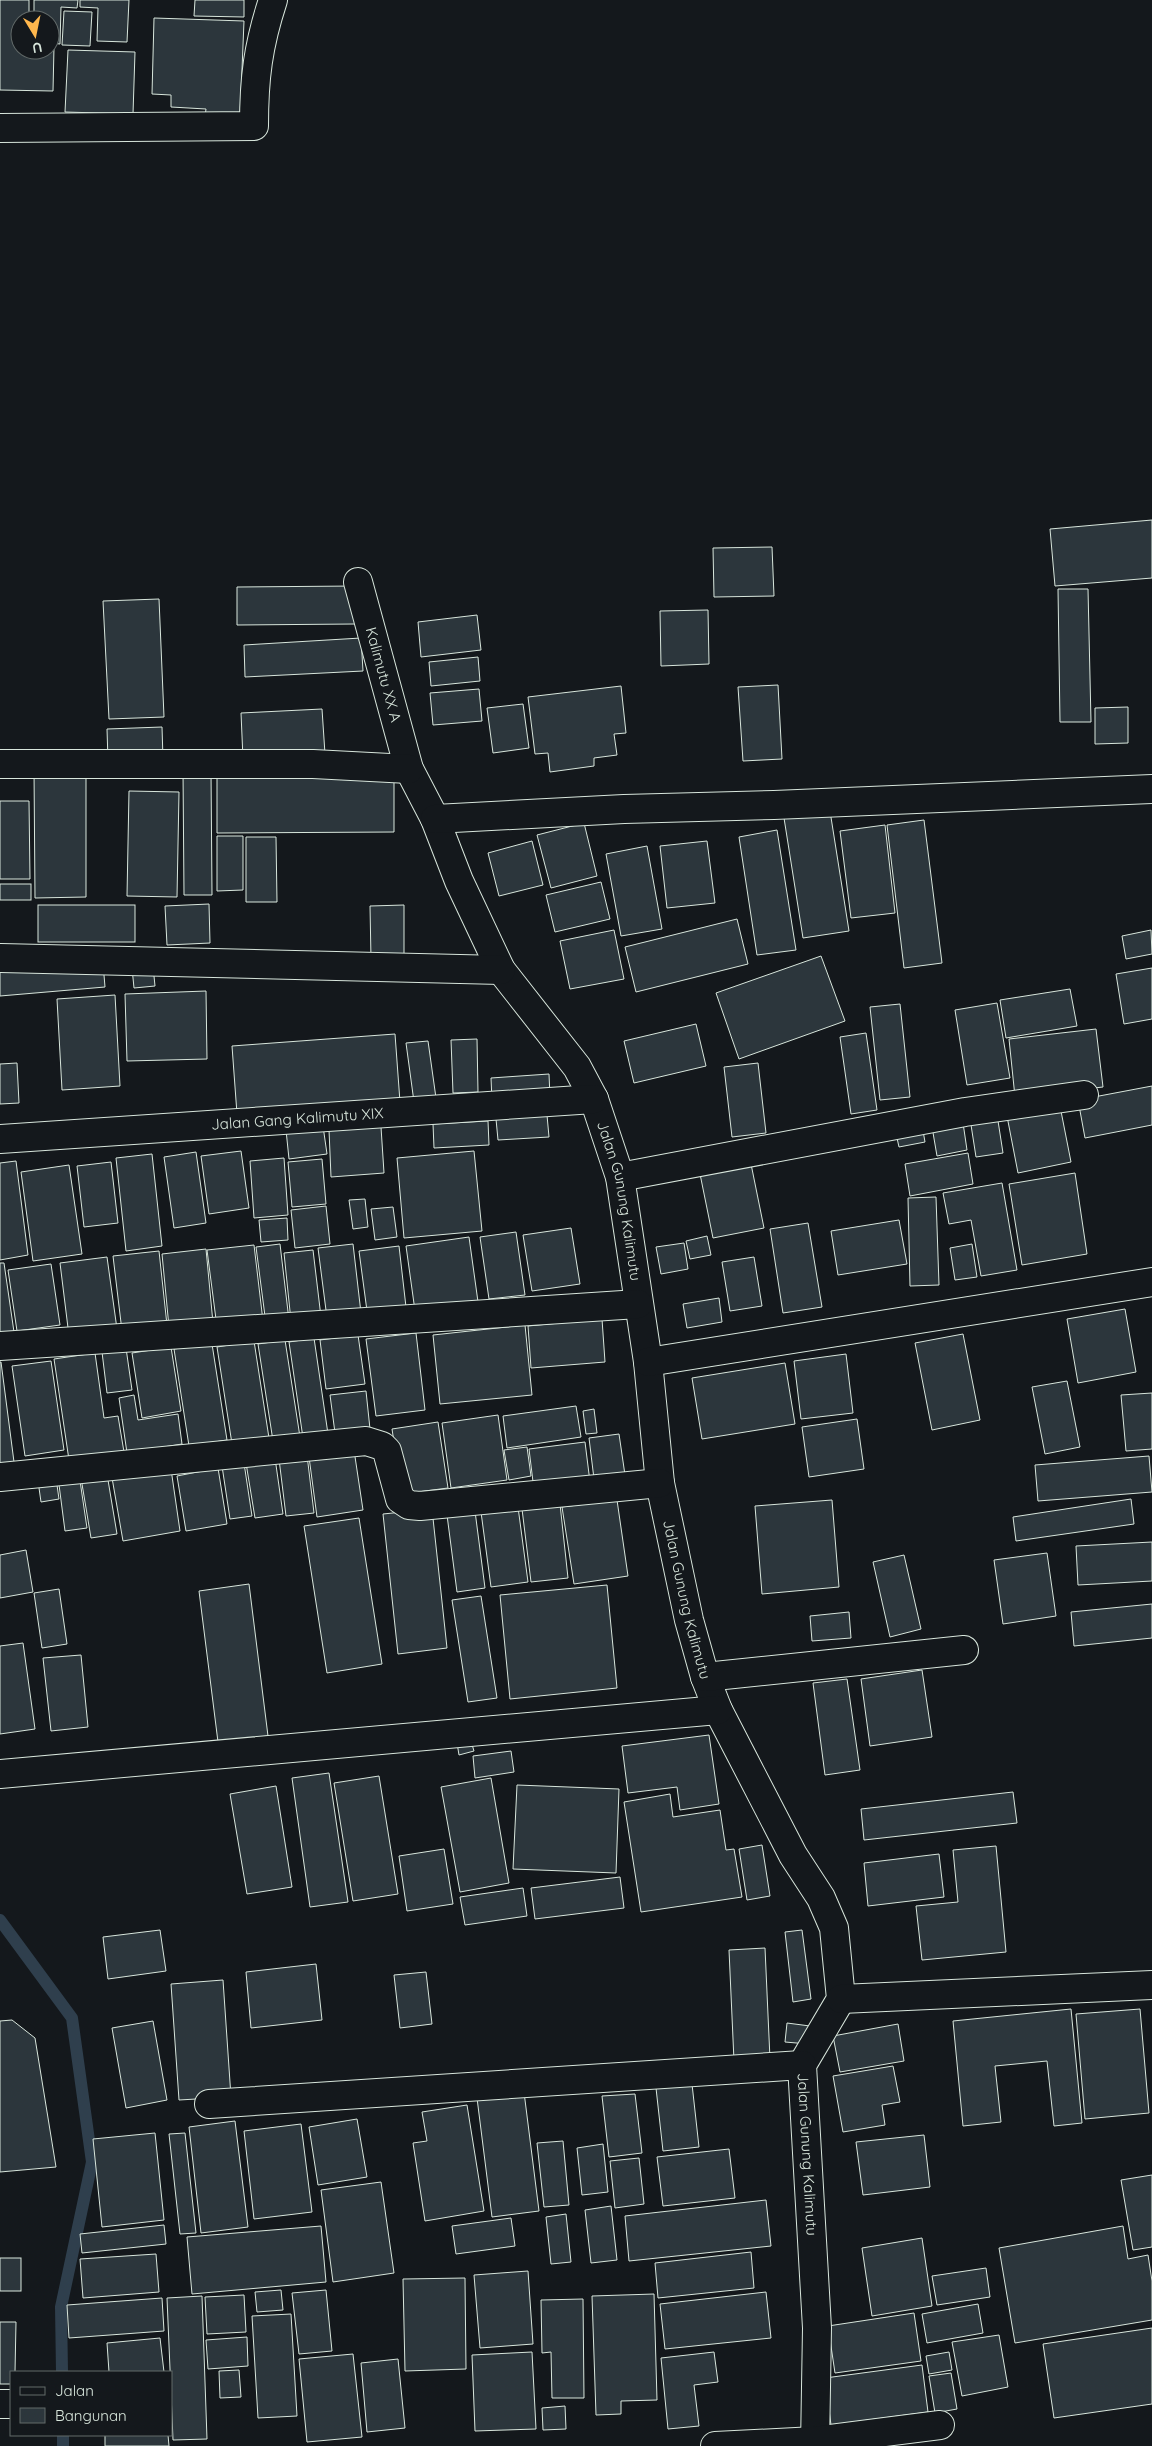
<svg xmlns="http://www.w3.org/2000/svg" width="1152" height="2446" font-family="Quicksand,sans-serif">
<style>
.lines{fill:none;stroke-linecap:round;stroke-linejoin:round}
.stream{stroke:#2f3f4d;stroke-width:12}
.building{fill:#2c363c;stroke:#d8e6dc}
.minor-casing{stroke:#d8e6dc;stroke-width:30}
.minor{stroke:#14181c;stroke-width:28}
.labels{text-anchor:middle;stroke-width:4;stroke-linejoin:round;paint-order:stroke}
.street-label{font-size:15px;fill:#d8e6dc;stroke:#14181c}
</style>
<rect width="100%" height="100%" fill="#14181c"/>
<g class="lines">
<!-- stream -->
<g class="stream">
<path d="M0,1920L72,2018L92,2162L61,2307L62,2372"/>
<path d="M63,2435V2446"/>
</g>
</g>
<!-- building -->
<g class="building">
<path d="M0,0H29V20H20V50H50V47H54L53,91L0,90Z"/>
<path d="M34,0H78L77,8L61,7L60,44L50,43V20H34Z"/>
<path d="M80,0H129L127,42L97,41L98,8L80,7Z"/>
<path d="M195,0H244V17L194,16Z"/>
<path d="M64,11L92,12L90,46L62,45Z"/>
<path d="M154,18L244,21L240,118L205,116L206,109L171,107V95L152,94Z"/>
<path d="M68,50L135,52L133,114L65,112Z"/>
<path d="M1152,520V578L1055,586L1050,529Z"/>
<path d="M772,547L774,596L714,597L713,548Z"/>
<path d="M355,586V624L237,625V587Z"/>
<path d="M1058,589H1088L1091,722H1060Z"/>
<path d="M159,599L164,717L109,719L103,601Z"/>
<path d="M708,610L709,664L661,666L660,611Z"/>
<path d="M477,615L481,650L421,657L418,622Z"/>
<path d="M361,638L363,671L245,677L244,645Z"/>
<path d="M478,657L480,681L431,686L429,662Z"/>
<path d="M778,685L782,759L743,761L738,687Z"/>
<path d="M621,686L626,733L614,734L617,755L594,758V766L550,772L548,753L535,754L528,697Z"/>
<path d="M479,689L482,721L433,725L430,693Z"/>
<path d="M523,704L529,748L493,753L487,708Z"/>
<path d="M1128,707V743L1095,744V708Z"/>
<path d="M322,709L325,754L243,759L241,713Z"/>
<path d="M162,727L163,759L108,761L107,729Z"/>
<path d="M34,770H86V897L35,898Z"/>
<path d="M183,771H211L212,895H184Z"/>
<path d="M394,773V832L217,833V774Z"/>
<path d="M129,791L179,792L177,897L127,896Z"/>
<path d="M0,801H29L30,879H0Z"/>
<path d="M830,811L849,931L803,938L784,818Z"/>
<path d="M924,820L942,963L904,968L887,825Z"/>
<path d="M584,823L597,876L551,888L537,835Z"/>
<path d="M885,825L895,913L851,918L840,831Z"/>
<path d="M777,830L796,950L757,955L739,837Z"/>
<path d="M217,836H243V890L217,891Z"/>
<path d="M246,837H276L277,902H246Z"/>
<path d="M532,841L543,885L499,896L488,853Z"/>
<path d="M707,841L715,903L667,908L660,846Z"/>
<path d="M647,846L662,929L621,936L606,854Z"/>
<path d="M601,882L610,919L555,932L546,895Z"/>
<rect x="0" y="884" width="31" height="16"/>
<path d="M209,904L210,943L167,945L165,906Z"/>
<rect x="38" y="905" width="97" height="37"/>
<path d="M404,905V958L371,959L370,906Z"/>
<path d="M737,919L748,964L636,992L625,947Z"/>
<path d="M614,930L624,979L570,989L560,941Z"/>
<path d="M1151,930L1152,954L1126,959L1122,936Z"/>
<path d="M821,956L845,1021L739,1059L716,993Z"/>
<path d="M103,963L105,987L0,996V972Z"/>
<path d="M153,966L155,986L134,988L132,968Z"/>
<path d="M1152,968V1019L1124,1024L1116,974Z"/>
<path d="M1070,989L1077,1026L1006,1038L1000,1000Z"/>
<path d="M206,991L207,1059L127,1061L125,994Z"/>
<path d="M115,995L120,1086L62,1090L57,999Z"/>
<path d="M997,1003L1010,1078L967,1085L955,1010Z"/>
<path d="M900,1004L910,1097L880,1100L870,1007Z"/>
<path d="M696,1024L706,1066L634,1083L624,1041Z"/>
<path d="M1096,1029L1103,1087L1015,1097L1009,1039Z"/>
<path d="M866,1033L877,1110L851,1114L840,1037Z"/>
<path d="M395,1034L400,1102L237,1114L232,1046Z"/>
<path d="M477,1039L478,1092L453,1093L451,1040Z"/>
<path d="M428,1041L436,1098L414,1102L406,1043Z"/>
<path d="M17,1063L19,1103L0,1104V1064Z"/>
<path d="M758,1063L766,1133L732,1137L724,1067Z"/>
<path d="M549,1074L550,1097L492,1101L491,1078Z"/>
<path d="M1152,1086V1125L1085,1138L1078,1100Z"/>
<path d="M1059,1101L1071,1162L1018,1173L1006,1111Z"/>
<path d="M996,1108L1003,1153L976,1157L969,1112Z"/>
<path d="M547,1115L549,1137L498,1140L496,1119Z"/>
<path d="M962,1116L967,1150L937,1156L931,1121Z"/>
<path d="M488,1121L489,1145L434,1148L433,1124Z"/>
<path d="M922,1125L925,1142L899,1147L895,1129Z"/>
<path d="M323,1126L327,1154L289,1159L286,1130Z"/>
<path d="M381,1127L384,1173L331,1177L329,1130Z"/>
<path d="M241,1151L249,1208L209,1214L201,1156Z"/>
<path d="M474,1151L482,1231L404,1238L397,1158Z"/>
<path d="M196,1152L206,1223L174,1228L164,1157Z"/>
<path d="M968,1153L973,1184L910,1196L905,1164Z"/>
<path d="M152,1154L162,1246L126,1251L116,1158Z"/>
<path d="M284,1158L288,1215L254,1218L250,1161Z"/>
<path d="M322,1159L326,1204L292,1207L288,1162Z"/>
<path d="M750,1159L764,1228L713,1238L699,1169Z"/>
<path d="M16,1161L28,1255L0,1260V1163Z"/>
<path d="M111,1162L118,1223L84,1227L77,1166Z"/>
<path d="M69,1165L82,1254L33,1261L21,1172Z"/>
<path d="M1075,1173L1087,1254L1022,1265L1009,1184Z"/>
<path d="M1002,1183L1017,1270L981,1276L971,1220L949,1224L943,1193Z"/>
<path d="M936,1197L939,1285L910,1286L908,1198Z"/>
<path d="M365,1199L368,1227L353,1229L349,1200Z"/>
<path d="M326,1206L330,1244L295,1248L291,1210Z"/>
<path d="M393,1207L397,1237L375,1240L371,1209Z"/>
<path d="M287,1218L288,1240L261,1242L259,1220Z"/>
<path d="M899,1220L907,1264L838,1275L831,1231Z"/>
<path d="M808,1223L822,1307L783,1313L770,1229Z"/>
<path d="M571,1228L580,1284L532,1291L523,1235Z"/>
<path d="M516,1232L525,1295L489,1299L480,1237Z"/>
<path d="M707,1236L711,1255L690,1259L686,1241Z"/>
<path d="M469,1237L479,1309L416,1318L406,1246Z"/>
<path d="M684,1243L688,1269L661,1274L656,1247Z"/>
<path d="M280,1244L289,1320L266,1324L256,1247Z"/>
<path d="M353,1244L361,1313L327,1318L318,1248Z"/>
<path d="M972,1244L977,1277L955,1280L950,1248Z"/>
<path d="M254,1245L263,1321L217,1327L207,1250Z"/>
<path d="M399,1246L406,1307L367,1311L359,1251Z"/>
<path d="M206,1249L213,1323L169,1327L162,1254Z"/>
<path d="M313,1250L321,1317L291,1321L284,1253Z"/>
<path d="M159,1251L167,1325L122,1331L113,1256Z"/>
<path d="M107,1257L117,1329L69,1336L60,1263Z"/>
<path d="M754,1257L762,1306L730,1311L722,1262Z"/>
<path d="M0,1263H4L14,1332L0,1334Z"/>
<path d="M51,1264L60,1325L17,1331L8,1270Z"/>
<path d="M719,1298L722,1322L687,1328L683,1304Z"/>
<path d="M1125,1309L1136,1372L1078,1383L1067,1319Z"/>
<path d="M602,1319L605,1362L531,1368L528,1326Z"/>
<path d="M525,1325L532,1395L440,1404L433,1335Z"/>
<path d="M416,1333L425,1410L376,1416L366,1339Z"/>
<path d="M963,1334L980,1420L932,1430L915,1343Z"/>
<path d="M358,1335L365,1384L326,1389L320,1340Z"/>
<path d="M314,1338L328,1434L303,1438L289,1342Z"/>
<path d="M285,1340L300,1437L273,1441L258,1344Z"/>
<path d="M254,1341L269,1438L232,1444L217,1347Z"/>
<path d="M212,1344L227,1440L189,1446L174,1349Z"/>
<path d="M171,1347L181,1411L142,1418L132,1353Z"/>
<path d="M126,1348L132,1390L107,1393L102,1352Z"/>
<path d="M95,1353L104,1418L118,1416L124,1452L69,1460L54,1359Z"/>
<path d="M846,1354L853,1413L801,1419L794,1361Z"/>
<path d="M51,1361L64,1450L25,1456L12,1366Z"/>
<path d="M1,1362L14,1462L0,1464V1362Z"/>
<path d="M785,1363L795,1424L702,1439L692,1378Z"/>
<path d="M1067,1381L1080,1447L1045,1454L1032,1387Z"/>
<path d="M366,1391L370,1429L335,1433L330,1395Z"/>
<path d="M1152,1393V1449L1126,1451L1121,1395Z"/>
<path d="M134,1395L138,1420L178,1414L182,1444L127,1453L119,1398Z"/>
<path d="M576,1406L581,1437L507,1448L503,1416Z"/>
<path d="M594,1409L597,1433L586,1434L583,1411Z"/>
<path d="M498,1415L507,1480L451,1488L442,1423Z"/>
<path d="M857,1419L864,1469L809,1477L802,1427Z"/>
<path d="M438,1422L448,1488L402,1494L392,1429Z"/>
<path d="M619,1434L625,1475L594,1479L589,1438Z"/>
<path d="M585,1442L590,1482L534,1490L529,1449Z"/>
<path d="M527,1447L531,1476L509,1480L504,1450Z"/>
<path d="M354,1450L363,1510L317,1517L309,1457Z"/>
<path d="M307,1455L314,1513L286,1516L279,1459Z"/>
<path d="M1149,1456L1152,1492L1038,1501L1035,1465Z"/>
<path d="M275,1458L283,1514L255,1518L246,1463Z"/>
<path d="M170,1462L180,1531L123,1541L111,1472Z"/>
<path d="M244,1463L252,1516L230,1519L222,1466Z"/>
<path d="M218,1468L227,1524L186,1531L177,1476Z"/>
<path d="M79,1474L87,1528L65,1531L58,1477Z"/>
<path d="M107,1474L117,1534L91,1538L81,1478Z"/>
<path d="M56,1478L59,1499L41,1502L38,1481Z"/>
<path d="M1131,1499L1134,1524L1016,1541L1013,1517Z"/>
<path d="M617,1500L628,1576L574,1584L562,1507Z"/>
<path d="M832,1500L839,1587L762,1594L755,1506Z"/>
<path d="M560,1504L568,1578L531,1582L522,1509Z"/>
<path d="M518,1507L528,1582L491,1587L481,1512Z"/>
<path d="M432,1509L447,1648L398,1654L383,1514Z"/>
<path d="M475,1511L485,1588L457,1592L447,1515Z"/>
<path d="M359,1518L382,1664L327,1673L304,1526Z"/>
<path d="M1152,1542V1581L1078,1585L1076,1546Z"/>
<path d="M26,1550L33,1592L0,1598V1555Z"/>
<path d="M1047,1553L1056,1616L1003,1624L994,1560Z"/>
<path d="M904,1555L921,1629L890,1637L873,1562Z"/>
<path d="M249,1584L268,1736L218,1742L199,1591Z"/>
<path d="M607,1585L617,1688L510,1699L500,1595Z"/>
<path d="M59,1589L67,1644L42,1648L34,1593Z"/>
<path d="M481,1596L497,1698L468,1702L452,1600Z"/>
<path d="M1152,1604V1638L1074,1646L1071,1612Z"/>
<path d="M849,1612L851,1638L812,1641L810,1616Z"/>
<path d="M23,1643L35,1729L0,1734V1646Z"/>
<path d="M81,1655L88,1727L51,1731L43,1658Z"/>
<path d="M922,1670L932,1737L870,1746L861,1679Z"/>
<path d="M847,1679L860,1770L825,1775L813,1683Z"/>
<path d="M709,1735L719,1804L680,1810L677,1787L628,1793L622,1746Z"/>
<path d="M471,1741L474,1751L459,1755L457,1743Z"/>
<path d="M511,1751L514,1772L475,1778L473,1756Z"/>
<path d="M329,1773L348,1902L310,1907L292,1778Z"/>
<path d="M379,1776L398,1894L353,1901L334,1783Z"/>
<path d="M491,1778L509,1883L460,1892L441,1787Z"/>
<path d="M517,1785L619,1789L616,1873L513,1869Z"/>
<path d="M276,1786L292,1887L247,1894L230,1794Z"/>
<path d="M1013,1792L1017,1823L864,1840L861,1809Z"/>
<path d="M670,1794L673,1817L720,1810L726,1850L734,1849L742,1897L641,1912L624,1802Z"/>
<path d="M762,1845L770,1896L747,1900L739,1849Z"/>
<path d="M996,1846L1006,1952L922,1960L916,1906L958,1902L953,1850Z"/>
<path d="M444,1849L453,1904L407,1911L399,1856Z"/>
<path d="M939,1854L944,1897L868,1906L864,1863Z"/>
<path d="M620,1877L624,1908L535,1919L531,1888Z"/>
<path d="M523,1888L527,1916L465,1925L460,1897Z"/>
<path d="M160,1930L166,1971L108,1979L103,1937Z"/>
<path d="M802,1930L811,1999L793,2002L785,1932Z"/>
<path d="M765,1948L770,2059L734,2061L729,1950Z"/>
<path d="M316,1964L322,2020L251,2028L246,1972Z"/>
<path d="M426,1972L432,2024L400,2028L394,1975Z"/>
<path d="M223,1980L231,2097L179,2100L171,1984Z"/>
<path d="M1071,2009L1082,2123L1054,2126L1047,2061L995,2066L1001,2122L963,2126L953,2021Z"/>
<path d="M1140,2009L1149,2113L1085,2119L1076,2014Z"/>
<path d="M12,2020L35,2038L56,2167L0,2172V2021Z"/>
<path d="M153,2021L167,2100L126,2108L112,2028Z"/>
<path d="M787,2023L810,2026L808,2044L785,2042Z"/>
<path d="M898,2024L904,2061L840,2072L833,2036Z"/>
<path d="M893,2066L900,2102L882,2105L885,2125L843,2132L833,2076Z"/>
<path d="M692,2084L699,2147L663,2151L656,2088Z"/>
<path d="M524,2092L539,2211L492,2217L477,2098Z"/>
<path d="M635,2094L642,2153L609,2157L602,2096Z"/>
<path d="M467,2105L484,2211L425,2221L413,2143L427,2141L422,2112Z"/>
<path d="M357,2119L367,2177L318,2185L309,2127Z"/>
<path d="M235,2121L248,2227L201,2233L189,2127Z"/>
<path d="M301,2124L312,2212L254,2219L244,2131Z"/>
<path d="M155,2133L164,2220L102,2227L93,2139Z"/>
<path d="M185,2133L196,2233L180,2234L169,2134Z"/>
<path d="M924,2135L930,2187L863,2195L856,2142Z"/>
<path d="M563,2141L569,2205L544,2207L537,2143Z"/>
<path d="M603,2144L608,2192L582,2195L577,2148Z"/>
<path d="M729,2149L735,2198L663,2206L657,2157Z"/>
<path d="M639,2158L644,2204L615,2208L610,2161Z"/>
<path d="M1152,2175V2247L1133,2250L1121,2180Z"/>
<path d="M381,2182L394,2273L333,2282L321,2190Z"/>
<path d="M766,2200L771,2246L629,2261L625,2216Z"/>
<path d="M611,2206L617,2260L591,2263L585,2210Z"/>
<path d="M566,2214L571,2262L551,2264L546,2217Z"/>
<path d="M511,2218L515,2246L456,2254L452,2226Z"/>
<path d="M164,2225L166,2244L82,2253L80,2234Z"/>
<path d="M321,2226L326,2282L192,2294L187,2237Z"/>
<path d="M1123,2226L1128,2259L1148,2255L1152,2281V2320L1015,2343L999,2248Z"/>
<path d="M922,2238L932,2306L872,2316L862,2248Z"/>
<path d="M751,2252L754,2288L658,2298L655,2263Z"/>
<path d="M156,2254L159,2292L83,2298L80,2259Z"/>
<rect x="0" y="2258" width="21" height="33"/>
<path d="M986,2268L990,2297L937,2305L932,2276Z"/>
<path d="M528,2271L533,2344L480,2348L474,2275Z"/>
<path d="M465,2278L466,2369L405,2371L403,2279Z"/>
<path d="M281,2290L283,2310L257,2312L255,2292Z"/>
<path d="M326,2290L332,2351L299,2354L292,2293Z"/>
<path d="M766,2292L771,2338L665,2349L660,2304Z"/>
<path d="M654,2294L657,2400L621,2401V2414L596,2415L592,2296Z"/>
<path d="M244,2295L246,2332L207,2334L205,2297Z"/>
<path d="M202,2296L207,2439L173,2440L167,2298Z"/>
<path d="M162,2298L164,2331L69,2338L67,2305Z"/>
<path d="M583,2299L584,2398H552L551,2352L542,2353L541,2300Z"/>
<path d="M978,2304L983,2333L927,2343L922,2314Z"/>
<path d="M914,2313L921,2361L835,2373L828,2326Z"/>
<path d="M291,2314L297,2416L258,2418L252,2316Z"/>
<path d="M0,2322H16L15,2372H11V2384H0Z"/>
<path d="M1152,2328V2404L1054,2418L1043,2344Z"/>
<path d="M999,2335L1008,2387L962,2396L952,2342Z"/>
<path d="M247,2337L248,2366L208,2369L206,2340Z"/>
<path d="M160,2338L164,2372H109L107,2343Z"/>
<path d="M532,2352L536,2429L475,2431L472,2355Z"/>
<path d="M714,2352L718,2382L694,2385L699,2426L668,2429L661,2358Z"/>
<path d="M949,2352L952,2370L929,2374L926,2356Z"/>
<path d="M353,2354L362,2437L307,2442L299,2359Z"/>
<path d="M398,2359L405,2428L367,2432L361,2363Z"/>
<path d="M922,2365L928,2412L831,2425L825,2378Z"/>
<path d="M239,2370L241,2397L220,2398L219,2371Z"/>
<path d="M951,2373L957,2409L935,2413L929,2376Z"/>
<path d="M565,2406L566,2429L543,2430L542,2408Z"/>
<path d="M105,2435H168L169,2446H105Z"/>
</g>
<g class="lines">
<!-- minor casing -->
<g class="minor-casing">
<g id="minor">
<path d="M0,128L254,126C254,78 258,46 273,0"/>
<path id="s1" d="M358,582L409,769L435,819L459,881L501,970L577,1067L594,1099L620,1177L648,1362L660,1483L689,1620L705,1677L718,1710L793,1855L821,1898L834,1928L841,1999L802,2065L817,2328L815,2446"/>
<path d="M0,764H313L409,769"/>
<path d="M435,819L624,809L774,805L1152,789"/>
<path d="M1,958L501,970"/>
<path id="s2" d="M0,1139L594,1099"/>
<path d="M620,1177L965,1112L1084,1095"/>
<path d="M0,1346L638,1304"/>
<path d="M648,1362L1152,1282"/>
<path d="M0,1477L366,1441L382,1446L387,1451L400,1499L409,1505L420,1506L660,1483"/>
<path d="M705,1677L964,1650"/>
<path d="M0,1774L718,1710"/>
<path d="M841,1999L1152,1985"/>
<path d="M209,2104L802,2065"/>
<path d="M0,2404H11"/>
<path d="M715,2446L815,2441L940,2425"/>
</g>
</g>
<!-- minor -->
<use href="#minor" class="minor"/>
</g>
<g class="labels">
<!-- street labels -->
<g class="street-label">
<text dy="5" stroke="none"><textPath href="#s1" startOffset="96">Kalimutu XX A</textPath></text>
<text dy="5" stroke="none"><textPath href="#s2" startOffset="298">Jalan Gang Kalimutu XIX</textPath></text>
<text dy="5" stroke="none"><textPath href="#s1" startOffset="680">Jalan Gunung Kalimutu</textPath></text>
<text dy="5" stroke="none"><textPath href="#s1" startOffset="1085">Jalan Gunung Kalimutu</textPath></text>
<text dy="5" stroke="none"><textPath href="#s1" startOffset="1685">Jalan Gunung Kalimutu</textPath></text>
</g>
</g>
<!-- legend -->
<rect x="10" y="2371" width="162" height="65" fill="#14181c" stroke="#626a69"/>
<rect x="20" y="2387" width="25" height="8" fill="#14181c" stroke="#626a69"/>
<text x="55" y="2396" font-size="15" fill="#d8e6dc">Jalan</text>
<rect x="20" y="2408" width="25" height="15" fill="#2c363c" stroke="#626a69"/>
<text x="55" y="2421" font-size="15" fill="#d8e6dc">Bangunan</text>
<!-- north arrow -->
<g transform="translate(35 35) rotate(170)"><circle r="24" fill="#14181c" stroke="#626a69"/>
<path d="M0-4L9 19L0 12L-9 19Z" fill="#ffb74d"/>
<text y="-8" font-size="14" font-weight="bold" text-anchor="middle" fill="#d8e6dc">U</text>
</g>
</svg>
